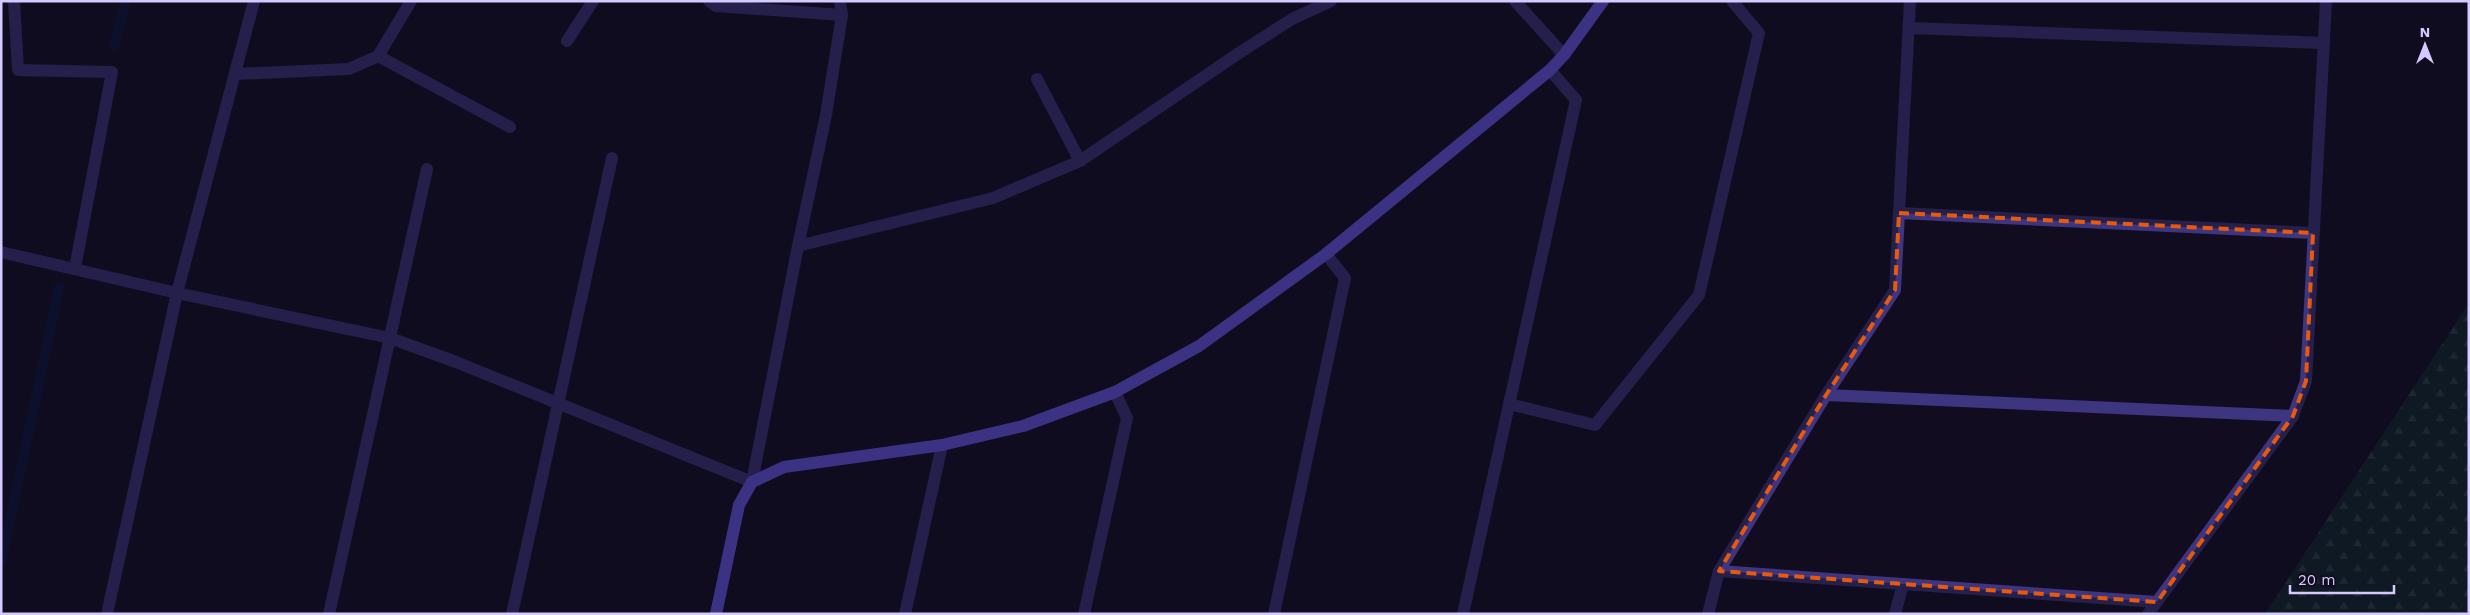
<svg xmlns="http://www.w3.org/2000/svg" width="2470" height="615" font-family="'Work Sans',sans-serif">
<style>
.forest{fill:url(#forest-firs)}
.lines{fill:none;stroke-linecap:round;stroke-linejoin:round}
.stream{stroke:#07163d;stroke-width:10}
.street{stroke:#3d3580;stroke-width:12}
.secondary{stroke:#7161ff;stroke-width:12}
.marked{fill:none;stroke:#e8590c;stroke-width:4;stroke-dasharray:10 6;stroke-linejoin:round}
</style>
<defs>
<pattern id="forest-firs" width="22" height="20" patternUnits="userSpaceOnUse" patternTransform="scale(1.25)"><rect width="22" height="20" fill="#0e282a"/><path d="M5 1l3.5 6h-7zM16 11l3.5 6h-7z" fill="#30464a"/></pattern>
</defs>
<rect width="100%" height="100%" fill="#110c1f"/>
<!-- forest -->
<path class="forest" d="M2469,303V614H2265Z"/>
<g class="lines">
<!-- stream -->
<g class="stream">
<path d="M114,46L126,1"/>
<path d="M1,563L59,288"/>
</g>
<!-- street -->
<g class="street">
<path d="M14,1L18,70L112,72L75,268"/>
<path d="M709,1L716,6L842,15"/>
<path d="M1515,1L1564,55"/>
<path d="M1909,28L2324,43"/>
<path d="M567,41L593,1"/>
<path d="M378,56L411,1"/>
<path d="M236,74L349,69L378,56L510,127"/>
<path d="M1037,79L1080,161"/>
<path d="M1899,213L2313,233"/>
<path d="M798,246L993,198L1080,161L1239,53L1292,19L1331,1"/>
<path d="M1,252L177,293L390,338L456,362L752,482L798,246L826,115L842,15L840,1"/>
<path d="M1826,395L2293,416"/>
<path d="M1509,404L1595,425L1699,295L1759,33L1732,1"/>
<path d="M1719,571L2157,602"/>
<path d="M107,614L177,293L254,1"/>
<path d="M329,614L427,169"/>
<path d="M512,614L612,158"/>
<path d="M905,614L942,445"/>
<path d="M1084,614L1127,418L1115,392"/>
<path d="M1274,614L1345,278L1326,254"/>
<path d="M1463,614L1576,100L1550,70"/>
<path d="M1708,614L1719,571L1826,395L1895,290L1910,1"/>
<path d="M1895,614L1903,584"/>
<path d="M2148,614L2293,416L2306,381L2326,1"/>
</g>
<!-- secondary -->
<path class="secondary" d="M716,614L739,505L752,482L784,467L942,445L1023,426L1115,392L1199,346L1326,254L1550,70L1564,55L1603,1"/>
</g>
<!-- marked area -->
<path d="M0 0H2470V615H0ZM1899,213L2313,233L2306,381L2293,416L2157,602L1719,571L1826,395L1895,290Z" fill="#110c1f" fill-opacity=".55" fill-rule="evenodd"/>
<path class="marked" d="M1899,213L2313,233L2306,381L2293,416L2157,602L1719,571L1826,395L1895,290Z"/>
<!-- border -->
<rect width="2470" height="615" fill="none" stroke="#d4caff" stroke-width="5"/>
<!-- north arrow -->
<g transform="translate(2425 45)" stroke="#110c1f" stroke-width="4" paint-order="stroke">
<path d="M0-4L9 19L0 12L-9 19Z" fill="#d4caff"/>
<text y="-8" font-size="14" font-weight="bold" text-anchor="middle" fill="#d4caff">N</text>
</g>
<!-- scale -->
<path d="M2290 585v8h104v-8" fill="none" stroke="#d4caff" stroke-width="2.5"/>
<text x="2298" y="585" font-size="15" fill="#d4caff" stroke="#110c1f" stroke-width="4" paint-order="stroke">20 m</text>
</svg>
